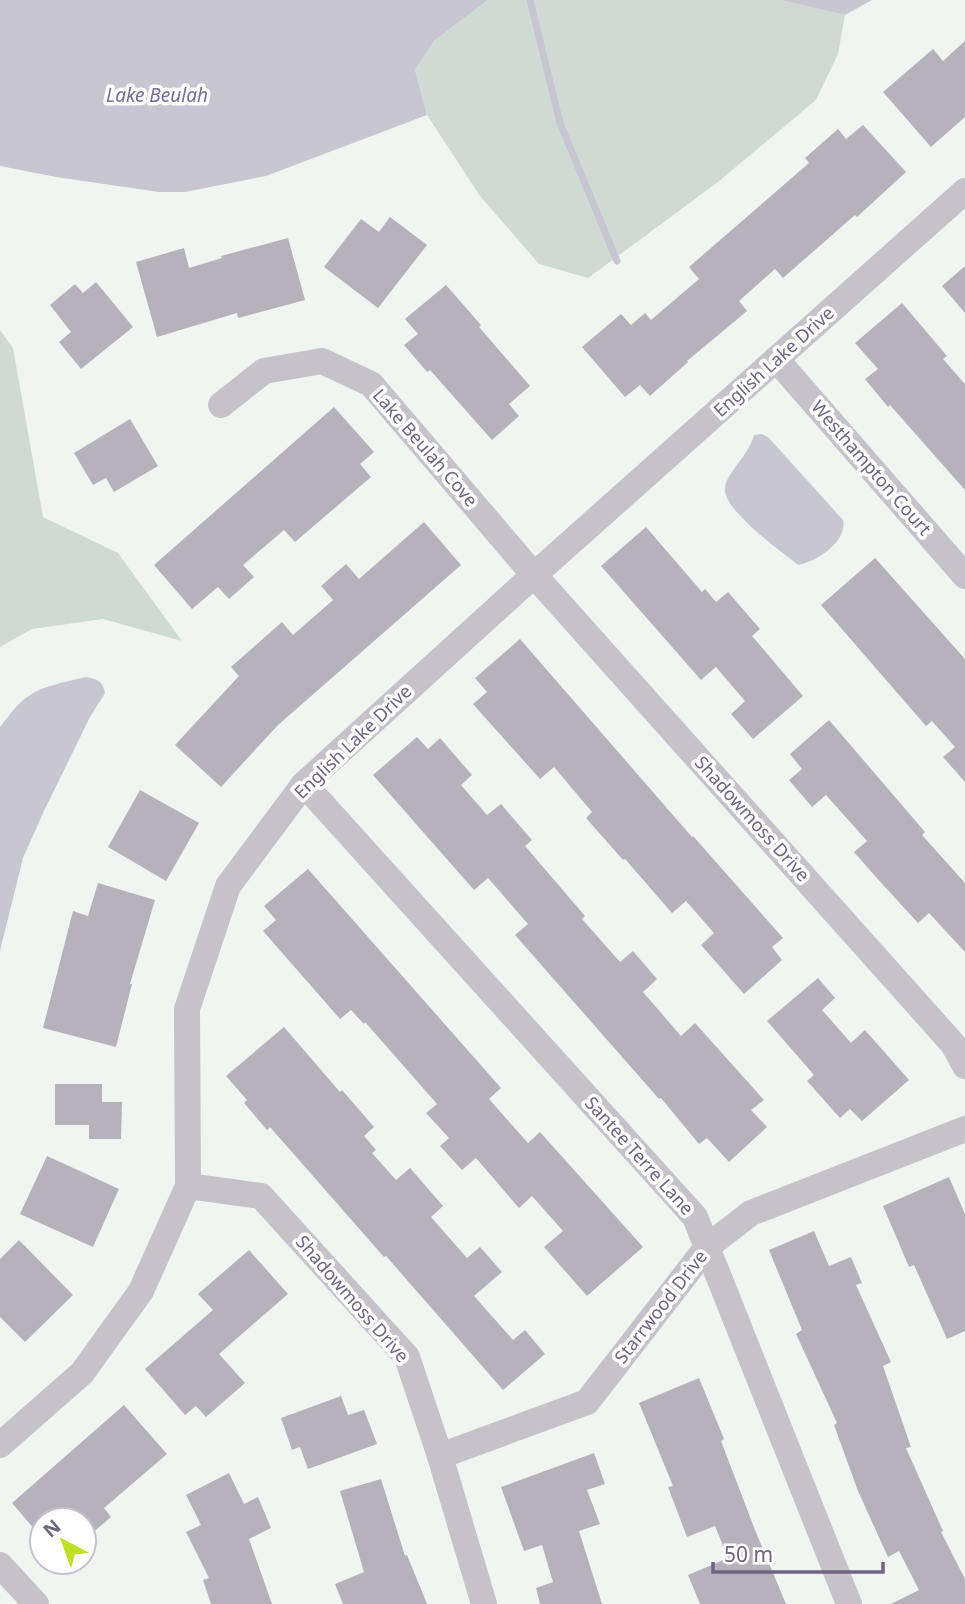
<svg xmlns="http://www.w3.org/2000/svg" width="965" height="1604" font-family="'Noto Sans',sans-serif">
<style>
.green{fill:#d0dad5}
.water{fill:#c8c6d1}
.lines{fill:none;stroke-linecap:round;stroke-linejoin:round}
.stream{stroke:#c8c6d1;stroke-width:7}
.building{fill:#b5b2bc}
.minor{stroke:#c5c2c9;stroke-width:26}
.labels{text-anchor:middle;stroke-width:7;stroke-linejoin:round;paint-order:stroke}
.street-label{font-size:18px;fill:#6f6481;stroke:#fff}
.water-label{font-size:19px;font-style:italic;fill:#766e93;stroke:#fff}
</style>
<rect width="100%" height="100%" fill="#f1f5f1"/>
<!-- green -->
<g class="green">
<path d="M488,0H780L845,15L838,54L816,100L718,182L588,278L539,264L480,196L427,115L415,70L434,41Z"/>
<path d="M0,330L13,348L43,517L118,553L182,641L103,619L32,629L0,647Z"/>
</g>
<!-- water -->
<g class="water">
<path d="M0,0H488L434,41L415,70L427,115L266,176L185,192H159L56,177L0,166Z"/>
<path d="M780,0H872L845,15Z"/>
<path d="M762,434L769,438L843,520C848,541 817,562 798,565C782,552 721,509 725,487C727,473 750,453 754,435Z"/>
<path d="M86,677C97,679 103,681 105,693L90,717L43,813L23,858L0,951V727C8,717 16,705 27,697C43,685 67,682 86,677Z"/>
</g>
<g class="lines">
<!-- stream -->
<path class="stream" d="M530,0L560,123L617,261"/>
</g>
<!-- building -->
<g class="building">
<path d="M965,41V117L931,147L883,92L933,49L943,61Z"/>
<path d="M863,125L906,172L857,217L855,215L783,278L775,269L739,301L747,311L687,361L688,362L650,396L640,385L625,397L582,347L621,314L631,325L645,313L651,320L699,279L689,267L809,163L805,158L838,129L846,139Z"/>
<path d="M390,217L427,245L378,308L324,267L361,219L379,232Z"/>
<path d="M288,238L305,300L238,318L237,313L157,337L136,262L184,248L189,268L222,258L221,256Z"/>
<path d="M965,266V313L942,286Z"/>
<path d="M96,282L133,327L81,369L59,342L71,332L50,305L75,284L83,293Z"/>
<path d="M446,285L481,325L479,327L530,386L509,404L519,416L492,440L430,370L427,372L404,345L418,334L405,319Z"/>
<path d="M902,303L947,356L943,359L965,384V490L890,405L888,407L865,379L878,369L855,343Z"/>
<path d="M334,407L374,452L360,464L371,477L295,542L284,530L243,565L254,577L229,599L218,587L192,609L154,565Z"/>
<path d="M130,419L158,466L114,492L106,478L93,485L74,453Z"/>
<path d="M424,522L461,565L278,725L221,787L175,745L239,676L231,667L282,622L293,635L333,600L321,586L346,564L359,579Z"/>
<path d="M646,527L702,592L705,589L716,602L728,592L760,629L752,636L803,696L753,739L731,714L745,701L716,667L701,680L601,566Z"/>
<path d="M875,558L965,659V782L943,757L955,747L932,721L926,726L821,605Z"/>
<path d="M520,639L692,837L693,836L783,938L772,947L782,960L744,994L701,945L714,933L686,901L672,913L625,859L623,860L586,818L592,812L554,767L540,779L473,704L487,692L475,678Z"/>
<path d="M829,720L925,832L922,835L965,883V952L929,913L918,923L875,876L854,852L867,841L826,795L812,807L789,780L802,769L790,754Z"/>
<path d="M417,737L428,749L440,738L472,775L461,785L487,815L501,804L532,840L525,846L585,916L582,919L620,962L633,951L657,979L643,992L681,1036L695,1023L764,1100L751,1110L767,1127L729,1162L707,1138L699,1144L661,1098L659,1099L515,935L528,924L488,878L474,890L373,775Z"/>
<path d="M140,790L199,823L166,881L108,847Z"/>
<path d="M308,869L501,1088L489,1099L528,1143L540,1132L643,1247L587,1296L544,1247L563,1231L532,1196L519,1208L476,1158L462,1170L440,1146L449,1138L426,1113L437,1104L365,1022L364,1024L351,1010L340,1019L263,931L276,920L264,906Z"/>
<path d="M98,883L155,900L130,984H132L116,1047L43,1028L73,911L88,916Z"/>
<path d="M818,978L835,998L822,1010L851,1043L865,1030L909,1080L862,1121L850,1109L840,1118L807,1081L814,1075L767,1021Z"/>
<path d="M284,1027L340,1092L342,1090L374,1127L364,1136L376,1150L372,1153L396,1180L410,1168L443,1206L431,1217L467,1258L480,1247L502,1272L474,1296L513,1340L525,1330L545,1354L503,1390L386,1256L384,1257L270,1127L267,1130L244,1103L247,1100L226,1076Z"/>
<path d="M55,1084H102V1102H122L121,1139H89V1125H55Z"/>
<path d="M47,1156L119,1189L93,1247L20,1214Z"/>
<path d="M949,1177L965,1214V1331L947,1339L914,1265L909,1267L883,1206Z"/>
<path d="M814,1231L829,1266L851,1257L862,1283L856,1285L891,1362L883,1366L911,1447L906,1448L943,1531L941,1532L965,1579V1604H891L919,1590L899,1551L888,1557L858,1491L834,1425L837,1423L796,1334L802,1330L769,1250Z"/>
<path d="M19,1240L73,1295L25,1342L0,1317V1259Z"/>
<path d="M249,1250L288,1294L219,1354L245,1383L206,1417L196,1406L185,1415L145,1369L213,1310L198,1294Z"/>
<path d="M699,1378L724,1439L721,1441L755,1530L786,1604H700L688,1575L728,1558L715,1526L687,1537L668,1487L673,1486L639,1403Z"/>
<path d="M341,1396L348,1415L364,1410L377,1444L308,1469L300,1447L292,1450L281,1418Z"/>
<path d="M124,1405L167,1454L104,1508L111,1517L84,1540V1520H42V1538L12,1503Z"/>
<path d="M594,1453L605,1484L587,1490L600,1524L579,1531L602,1604H540L536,1588L553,1582L542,1545L524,1551L501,1487Z"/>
<path d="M229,1473L244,1504L258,1497L271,1528L249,1539L272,1604H211L203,1580L209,1578L186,1532L201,1525L186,1495Z"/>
<path d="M381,1479L405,1556L407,1555L427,1604H343L335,1584L364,1572L340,1491Z"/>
</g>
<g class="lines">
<!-- minor -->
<g class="minor">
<path d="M776,359L965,576"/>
<path d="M221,405L264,371L322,361L371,384L534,575L953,1044L965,1066"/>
<path d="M304,784L695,1217L849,1604"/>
<path d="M188,1186L261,1196L407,1357L440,1456L484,1604"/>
<path d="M0,1445L82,1373L141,1291L188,1186L187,1009L228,886L304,784L534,575L965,191"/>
<path d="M440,1456L587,1402L707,1247L751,1213L965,1129"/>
<path d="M0,1565L36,1604"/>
</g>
</g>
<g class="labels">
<!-- street labels -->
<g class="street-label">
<text transform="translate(774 362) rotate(-42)" y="6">English Lake Drive</text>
<text transform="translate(425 448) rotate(49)" y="6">Lake Beulah Cove</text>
<text transform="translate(871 468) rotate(49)" y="6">Westhampton Court</text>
<text transform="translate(353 742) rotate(-44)" y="6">English Lake Drive</text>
<text transform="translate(752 819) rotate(48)" y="6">Shadowmoss Drive</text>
<text transform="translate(639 1156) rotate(48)" y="6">Santee Terre Lane</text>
<text transform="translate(352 1299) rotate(49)" y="6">Shadowmoss Drive</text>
<text transform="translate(661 1307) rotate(-52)" y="6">Starrwood Drive</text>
</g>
<!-- water labels -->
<g class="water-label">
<text x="157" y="102">Lake Beulah</text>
</g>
</g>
<!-- north arrow -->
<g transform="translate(63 1541) rotate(319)"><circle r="33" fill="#ffffff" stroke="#c5c1cd" stroke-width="2"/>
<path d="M0-5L12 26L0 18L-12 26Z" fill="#c0df27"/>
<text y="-10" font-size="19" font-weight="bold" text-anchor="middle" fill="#6f6481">N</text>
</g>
<!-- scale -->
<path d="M713 1562v10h170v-10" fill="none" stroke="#6f6481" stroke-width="3.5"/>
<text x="724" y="1562" font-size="21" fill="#6f6481" stroke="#ffffff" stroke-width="5" paint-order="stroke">50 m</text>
</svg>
